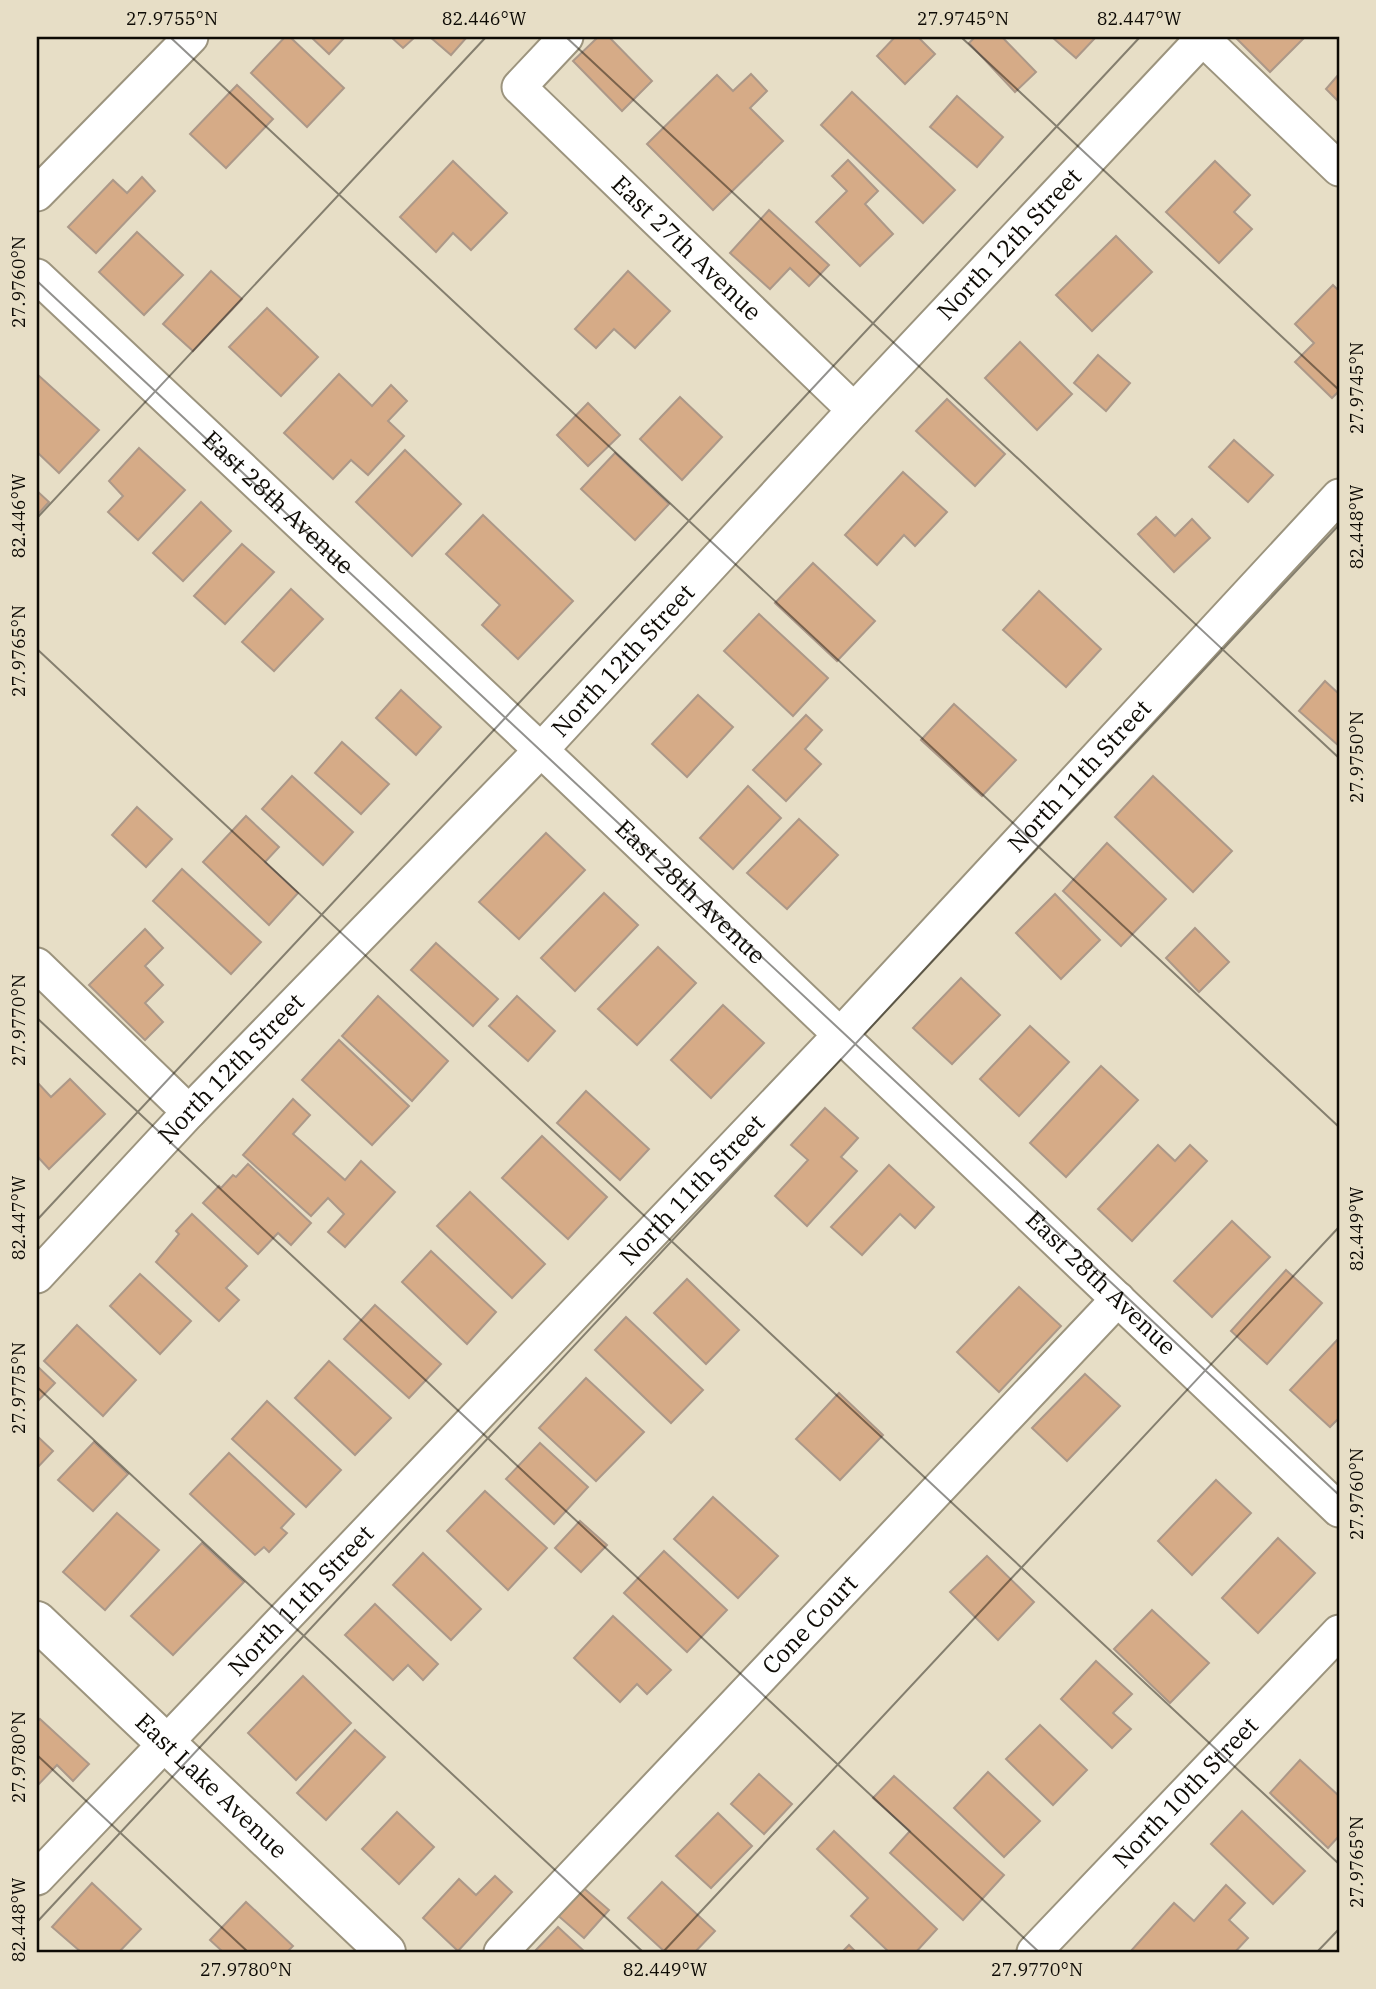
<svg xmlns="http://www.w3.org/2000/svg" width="1376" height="1989" font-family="'IBM Plex Serif',serif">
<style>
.building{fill:#d6ab87;stroke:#ac9888;stroke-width:2}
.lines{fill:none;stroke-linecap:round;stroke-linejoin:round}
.minor-casing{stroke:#9c947e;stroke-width:37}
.tertiary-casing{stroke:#9c947e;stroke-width:42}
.minor{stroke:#fff;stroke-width:33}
.tertiary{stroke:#fff;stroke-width:38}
.ticks{fill:none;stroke:#0e0b05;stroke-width:2;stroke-opacity:0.45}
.labels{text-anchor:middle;stroke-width:6;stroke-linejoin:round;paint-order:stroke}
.street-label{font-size:24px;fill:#0e0b05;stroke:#e7dec6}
.neatline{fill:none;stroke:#0e0b05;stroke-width:2.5}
.ticks-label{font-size:18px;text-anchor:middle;fill:#0e0b05}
</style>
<rect width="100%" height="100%" fill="#e7dec6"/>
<!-- building -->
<g class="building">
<path d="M285,37H290L344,88L307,127L251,73Z"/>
<path d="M311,37H345L329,54Z"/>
<path d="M391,37H415L403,48Z"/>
<path d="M430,37H467L451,55Z"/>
<path d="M598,37H609L652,81L622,111L573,61Z"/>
<path d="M895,37H918L935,54L905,84L877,56Z"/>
<path d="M975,37H1002L1036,72L1015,92L969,43Z"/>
<path d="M1052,37H1096L1076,58Z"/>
<path d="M1235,37H1305L1270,72Z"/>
<path d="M751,74L767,91L750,108L783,141L713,210L647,144L717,75L733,91Z"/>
<path d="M1339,74V102L1326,89Z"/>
<path d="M237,85L273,119L226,168L190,134Z"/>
<path d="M852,92L955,190L923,223L821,125Z"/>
<path d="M957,96L1003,137L977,167L930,127Z"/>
<path d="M848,160L878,191L865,204L893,234L860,266L816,222L847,191L832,176Z"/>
<path d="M453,161L507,213L471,250L453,233L436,252L400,217Z"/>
<path d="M1215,161L1250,195L1234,212L1252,229L1219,263L1166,212Z"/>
<path d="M142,177L155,191L96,253L68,227L113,180L127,193Z"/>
<path d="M769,210L829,265L809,286L790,268L770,289L730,253Z"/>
<path d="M137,232L183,275L144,315L99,272Z"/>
<path d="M1116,236L1152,272L1092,331L1056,295Z"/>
<path d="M211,271L242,299L193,351L163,324Z"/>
<path d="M628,271L670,311L635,348L614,329L596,348L575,329Z"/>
<path d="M1333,285L1339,291V391L1332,398L1295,362L1314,343L1295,324Z"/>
<path d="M267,308L318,357L281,396L229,347Z"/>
<path d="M1020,342L1072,394L1037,430L985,378Z"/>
<path d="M1098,355L1130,383L1106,411L1074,383Z"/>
<path d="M339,374L372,406L391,385L407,401L388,421L404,436L368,475L351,460L333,479L284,433Z"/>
<path d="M38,375L99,430L59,473L37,452Z"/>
<path d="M680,397L722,437L682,480L640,439Z"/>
<path d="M947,399L1005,454L975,486L916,431Z"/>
<path d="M588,403L620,435L588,466L557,435Z"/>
<path d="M1234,440L1273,475L1248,502L1209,467Z"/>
<path d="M139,448L185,490L138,540L108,512L123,496L109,481Z"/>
<path d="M405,450L461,504L412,556L356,502Z"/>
<path d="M615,453L669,504L635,540L581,489Z"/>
<path d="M903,472L947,512L915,546L904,535L877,565L845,535Z"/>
<path d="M37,491L49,502L37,515Z"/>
<path d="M201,502L231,531L183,581L153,553Z"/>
<path d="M483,515L573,601L518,659L482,625L500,605L446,554Z"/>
<path d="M1156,517L1175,536L1192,519L1210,538L1174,572L1138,534Z"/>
<path d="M242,544L274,572L225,624L194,596Z"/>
<path d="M813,563L875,621L837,661L775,603Z"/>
<path d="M291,589L323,619L274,671L242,642Z"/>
<path d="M1039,591L1101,649L1066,687L1003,630Z"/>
<path d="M759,614L828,678L793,716L724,651Z"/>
<path d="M1325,681L1339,694V746L1299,711Z"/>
<path d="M401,690L441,727L416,755L376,718Z"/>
<path d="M698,695L733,727L687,777L652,744Z"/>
<path d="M954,704L1016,760L982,796L921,740Z"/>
<path d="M806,715L822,730L805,749L821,764L786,801L753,770Z"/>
<path d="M342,742L389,784L361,814L315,773Z"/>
<path d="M292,776L353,832L323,865L262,809Z"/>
<path d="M1153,776L1232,851L1193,892L1115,817Z"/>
<path d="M748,786L781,818L733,869L700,838Z"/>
<path d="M137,807L172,839L146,867L112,835Z"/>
<path d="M246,816L279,847L265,862L298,893L269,925L203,862Z"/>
<path d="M799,819L838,855L787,909L747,873Z"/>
<path d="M546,833L585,870L519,939L479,902Z"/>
<path d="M1107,843L1166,899L1121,946L1063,891Z"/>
<path d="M182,869L261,942L231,974L153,901Z"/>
<path d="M604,893L638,925L575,991L541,958Z"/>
<path d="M1055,894L1100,940L1061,979L1016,933Z"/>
<path d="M1195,928L1229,962L1199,992L1166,958Z"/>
<path d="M145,929L163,948L145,966L163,985L145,1003L163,1022L145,1040L89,985Z"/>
<path d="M436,943L498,999L473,1026L411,970Z"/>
<path d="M658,947L696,983L637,1045L598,1009Z"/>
<path d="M961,978L1000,1015L952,1064L913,1028Z"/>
<path d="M378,996L448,1061L412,1101L342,1036Z"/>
<path d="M517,996L555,1031L528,1061L489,1026Z"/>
<path d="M723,1005L764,1043L711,1098L671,1060Z"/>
<path d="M1030,1026L1069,1062L1019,1116L980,1079Z"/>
<path d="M339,1040L409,1106L372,1145L302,1080Z"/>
<path d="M1101,1066L1138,1100L1066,1177L1030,1143Z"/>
<path d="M70,1079L105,1114L49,1169L37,1156V1082L51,1097Z"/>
<path d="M586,1091L649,1149L620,1180L557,1123Z"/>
<path d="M293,1099L310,1115L293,1134L345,1180L361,1161L395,1192L345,1247L328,1232L344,1214L328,1198L311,1216L243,1155Z"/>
<path d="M825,1108L858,1138L841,1157L857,1171L807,1226L775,1196L808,1160L791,1145Z"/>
<path d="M542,1136L607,1197L568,1239L502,1178Z"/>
<path d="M1158,1145L1175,1161L1190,1145L1207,1161L1132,1241L1098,1209Z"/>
<path d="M248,1164L311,1223L291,1245L278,1233L258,1254L203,1203L219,1186L221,1188L233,1175L236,1177Z"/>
<path d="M889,1165L934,1207L915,1228L900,1214L862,1255L831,1227Z"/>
<path d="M470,1192L545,1264L512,1298L437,1226Z"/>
<path d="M192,1214L247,1266L226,1288L239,1300L219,1321L156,1262L179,1234L176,1231Z"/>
<path d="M1232,1221L1270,1257L1212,1317L1174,1281Z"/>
<path d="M431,1251L496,1312L467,1344L402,1282Z"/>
<path d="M1286,1270L1322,1303L1267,1364L1231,1331Z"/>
<path d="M140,1274L191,1321L160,1354L110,1306Z"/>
<path d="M687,1279L739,1330L706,1364L654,1313Z"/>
<path d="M1019,1287L1061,1326L999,1392L957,1352Z"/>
<path d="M375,1305L441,1364L409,1398L344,1339Z"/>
<path d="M626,1317L703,1390L671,1423L595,1350Z"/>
<path d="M77,1325L136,1380L103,1416L44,1361Z"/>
<path d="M1339,1338V1418L1330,1427L1290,1390Z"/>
<path d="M329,1361L391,1418L355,1455L295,1398Z"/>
<path d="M37,1366L55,1383L37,1402Z"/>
<path d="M1085,1374L1120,1406L1067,1461L1032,1428Z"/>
<path d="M586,1378L644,1432L596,1481L539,1428Z"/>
<path d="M839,1393L883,1435L840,1480L796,1439Z"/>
<path d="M267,1401L341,1470L306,1507L232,1439Z"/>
<path d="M37,1436L53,1451L37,1468Z"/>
<path d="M94,1442L128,1474L93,1511L58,1480Z"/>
<path d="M540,1443L588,1487L554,1524L506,1479Z"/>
<path d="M229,1453L294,1514L281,1528L287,1533L269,1552L264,1547L255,1555L190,1494Z"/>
<path d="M1216,1480L1251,1513L1192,1575L1158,1541Z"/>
<path d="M485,1491L547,1548L508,1590L447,1531Z"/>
<path d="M713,1497L778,1556L738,1598L674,1539Z"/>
<path d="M117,1513L159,1550L105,1610L63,1572Z"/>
<path d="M580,1521L607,1545L581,1572L555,1548Z"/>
<path d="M1278,1538L1315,1573L1258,1633L1222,1598Z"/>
<path d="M202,1543L244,1582L173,1655L131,1616Z"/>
<path d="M664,1551L727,1610L687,1652L624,1593Z"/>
<path d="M423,1553L481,1609L451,1640L393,1585Z"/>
<path d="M987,1556L1034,1602L998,1640L950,1592Z"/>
<path d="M375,1604L438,1664L423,1680L408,1665L393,1680L345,1635Z"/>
<path d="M1152,1610L1209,1663L1170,1703L1114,1649Z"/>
<path d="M613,1616L671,1670L647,1694L637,1684L620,1702L574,1658Z"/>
<path d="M1096,1661L1132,1694L1113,1713L1131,1729L1112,1748L1061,1699Z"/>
<path d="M303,1676L351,1723L296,1780L248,1733Z"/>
<path d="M40,1719L89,1764L73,1781L57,1765L37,1786V1722Z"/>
<path d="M1040,1725L1087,1770L1053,1805L1006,1759Z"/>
<path d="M355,1730L385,1757L326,1820L297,1793Z"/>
<path d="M1300,1760L1339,1796V1836L1328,1848L1270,1793Z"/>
<path d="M988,1772L1040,1821L1004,1857L954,1808Z"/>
<path d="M759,1774L792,1804L764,1834L731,1804Z"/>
<path d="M894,1776L1004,1875L963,1920L890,1853L910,1831L873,1798Z"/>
<path d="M1242,1811L1305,1871L1273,1904L1211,1844Z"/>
<path d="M397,1812L434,1847L399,1884L362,1849Z"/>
<path d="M718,1813L752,1846L711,1888L676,1856Z"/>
<path d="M834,1831L937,1929L916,1952H889L851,1916L868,1898L817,1849Z"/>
<path d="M495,1876L512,1892L458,1951L423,1918L459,1879L476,1895Z"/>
<path d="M662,1882L715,1931L695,1952H665L628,1918Z"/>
<path d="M92,1883L141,1929L119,1952H81L52,1927Z"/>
<path d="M580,1885L609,1910L584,1938L555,1913Z"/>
<path d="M1226,1885L1245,1903L1229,1920L1248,1938L1235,1952H1130L1174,1903L1194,1921Z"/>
<path d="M246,1902L293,1946L287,1952H223L210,1940Z"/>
<path d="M558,1927L585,1952H534Z"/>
<path d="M849,1945L856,1952H842Z"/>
</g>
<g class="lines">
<!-- minor casing -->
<g class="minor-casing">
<g id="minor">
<path id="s1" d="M566,37L519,87L854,410"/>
<path d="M1201,37L1339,169"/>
<path d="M37,194L191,37"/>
<path id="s2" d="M37,276L560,768L1339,1510"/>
<path d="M37,965L189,1112"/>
<path id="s3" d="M37,1276L189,1112L541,750L854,410L1204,37"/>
<path id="s4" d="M37,1878L840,1035L1339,496"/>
<path id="s5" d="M501,1952L1118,1299"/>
<path id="s6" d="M1034,1952L1339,1632"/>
</g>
</g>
<!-- tertiary casing -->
<g class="tertiary-casing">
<g id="tertiary">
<path id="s7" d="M37,1621L386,1952"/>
</g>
</g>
<!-- minor -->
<use href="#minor" class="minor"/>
<!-- tertiary -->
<use href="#tertiary" class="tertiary"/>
</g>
<!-- ticks -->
<path class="ticks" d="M170,37L1339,1127M566,37L1339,758M961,37L1339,390M37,281L1339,1495M37,518L486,37M37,649L1339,1864M37,1018L1039,1952M37,1220L1140,37M37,1387L643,1952M37,1755L248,1952M37,1922L1339,525M663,1952L1339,1227M1317,1952L1339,1929"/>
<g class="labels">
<!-- street labels -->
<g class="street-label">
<text dy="8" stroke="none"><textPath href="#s3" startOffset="1418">North 12th Street</textPath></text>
<text dy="8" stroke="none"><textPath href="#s1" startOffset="301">East 27th Avenue</textPath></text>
<text dy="8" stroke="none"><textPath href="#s2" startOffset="331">East 28th Avenue</textPath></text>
<text dy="8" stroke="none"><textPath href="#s3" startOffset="850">North 12th Street</textPath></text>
<text dy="8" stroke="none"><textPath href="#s4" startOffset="1517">North 11th Street</textPath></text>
<text dy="8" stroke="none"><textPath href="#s2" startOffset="898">East 28th Avenue</textPath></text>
<text dy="8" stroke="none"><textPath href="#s3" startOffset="284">North 12th Street</textPath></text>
<text dy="8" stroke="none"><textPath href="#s4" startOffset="950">North 11th Street</textPath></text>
<text dy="8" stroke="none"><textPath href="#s2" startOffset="1465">East 28th Avenue</textPath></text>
<text dy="8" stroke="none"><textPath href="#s4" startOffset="383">North 11th Street</textPath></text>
<text dy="8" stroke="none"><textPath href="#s5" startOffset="450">Cone Court</textPath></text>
<text dy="8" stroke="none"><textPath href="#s7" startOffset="240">East Lake Avenue</textPath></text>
<text dy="8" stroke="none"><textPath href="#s6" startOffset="220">North 10th Street</textPath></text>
</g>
</g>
<!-- border -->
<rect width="1376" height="1989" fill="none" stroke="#e7dec6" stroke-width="77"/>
<rect x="38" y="38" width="1300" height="1913" class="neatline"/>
<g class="ticks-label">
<text x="172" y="25">27.9755°N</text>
<text x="484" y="25">82.446°W</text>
<text x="963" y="25">27.9745°N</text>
<text x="1139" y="25">82.447°W</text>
<text transform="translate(19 282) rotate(-90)" y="6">27.9760°N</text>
<text transform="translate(1357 388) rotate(-90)" y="6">27.9745°N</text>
<text transform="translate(19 516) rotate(-90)" y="6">82.446°W</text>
<text transform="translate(1357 527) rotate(-90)" y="6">82.448°W</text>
<text transform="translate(19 651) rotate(-90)" y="6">27.9765°N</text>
<text transform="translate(1357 757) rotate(-90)" y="6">27.9750°N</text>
<text transform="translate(19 1020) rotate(-90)" y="6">27.9770°N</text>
<text transform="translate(19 1218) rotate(-90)" y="6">82.447°W</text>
<text transform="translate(1357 1229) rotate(-90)" y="6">82.449°W</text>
<text transform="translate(19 1388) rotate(-90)" y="6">27.9775°N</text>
<text transform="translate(1357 1494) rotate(-90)" y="6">27.9760°N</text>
<text transform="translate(19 1757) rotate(-90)" y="6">27.9780°N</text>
<text transform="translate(1357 1862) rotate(-90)" y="6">27.9765°N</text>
<text transform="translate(19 1920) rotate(-90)" y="6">82.448°W</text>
<text x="246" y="1976">27.9780°N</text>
<text x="665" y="1976">82.449°W</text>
<text x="1037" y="1976">27.9770°N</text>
</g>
</svg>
